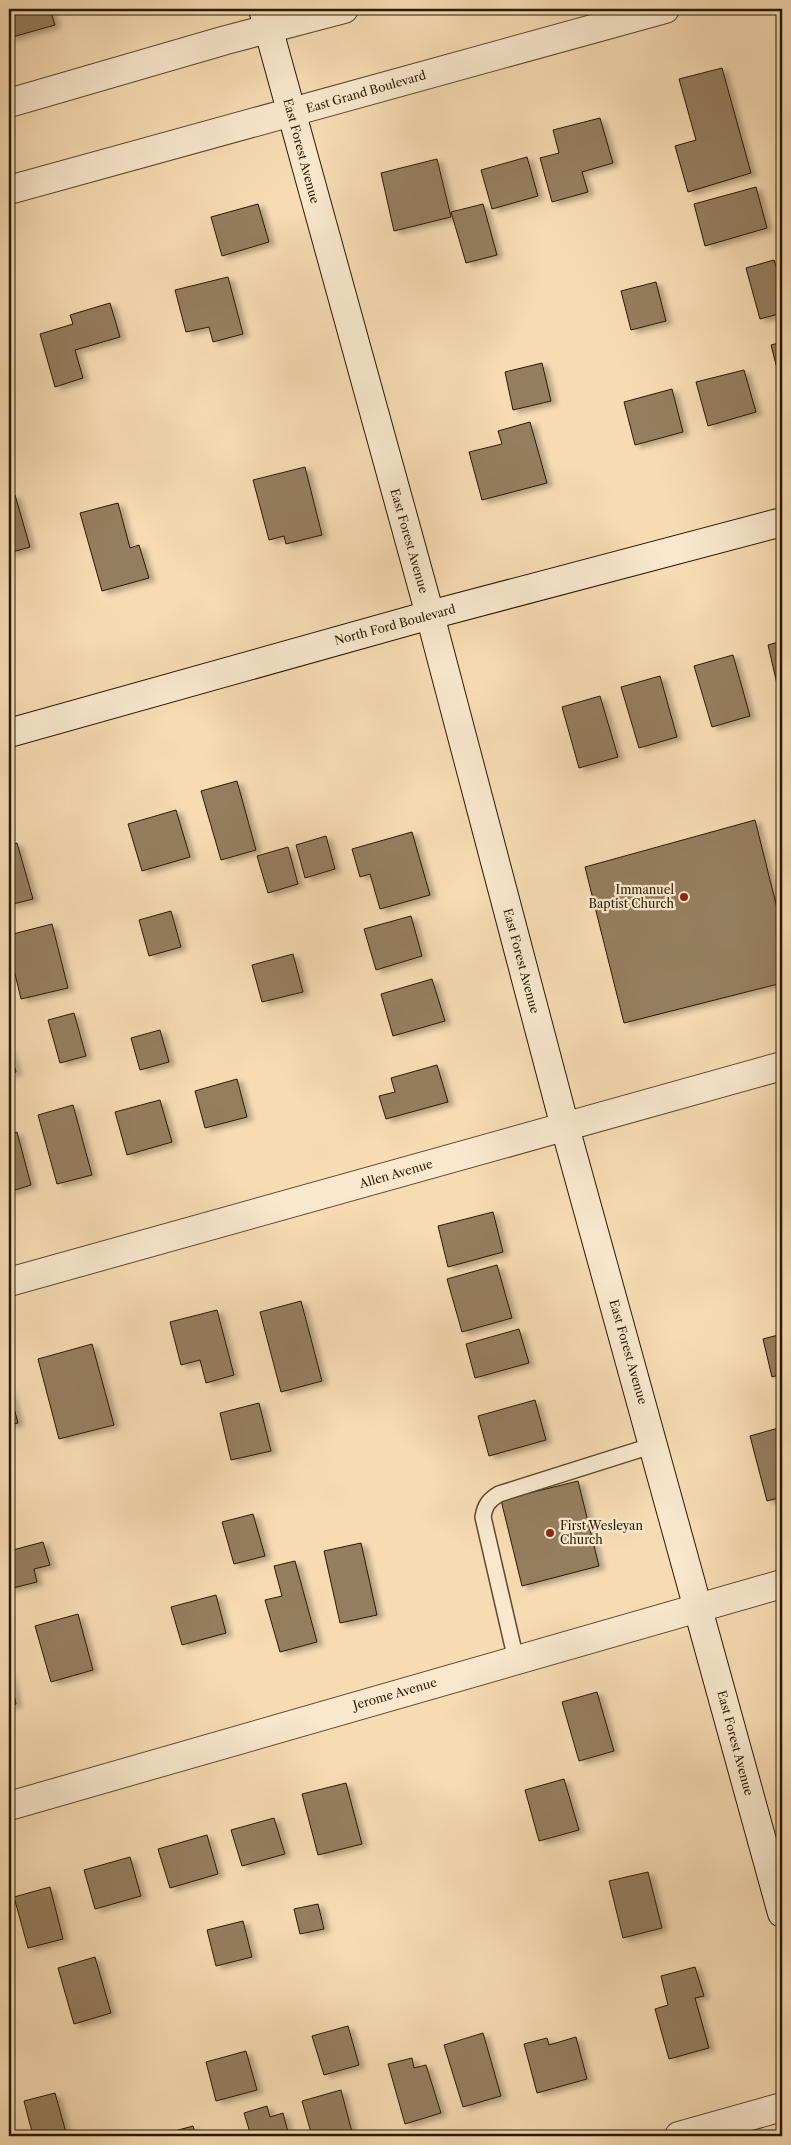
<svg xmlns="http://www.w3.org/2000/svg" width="791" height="2145" font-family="'Libre Caslon Text',serif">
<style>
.building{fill:#957e5e;stroke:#2b1901;filter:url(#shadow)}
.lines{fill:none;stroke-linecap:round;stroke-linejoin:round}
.lane-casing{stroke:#5e4a2e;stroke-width:18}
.street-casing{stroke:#5e4a2e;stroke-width:30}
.secondary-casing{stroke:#2b1901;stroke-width:30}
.lane{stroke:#f9e8ce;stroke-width:15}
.street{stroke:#f9e8ce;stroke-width:28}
.secondary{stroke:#f9e8ce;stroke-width:28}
.poi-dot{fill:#8f2418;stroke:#f9e8ce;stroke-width:2}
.labels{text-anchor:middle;stroke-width:4.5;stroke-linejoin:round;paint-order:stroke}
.street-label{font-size:12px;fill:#2b1901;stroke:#f9e8ce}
.poi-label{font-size:12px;fill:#2b1901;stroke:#f9e8ce;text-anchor:end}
</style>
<defs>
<filter id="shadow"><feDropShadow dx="5.5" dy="3" stdDeviation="2.5" flood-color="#0004"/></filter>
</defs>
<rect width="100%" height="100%" fill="#f6dbb3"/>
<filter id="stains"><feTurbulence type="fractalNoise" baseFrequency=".004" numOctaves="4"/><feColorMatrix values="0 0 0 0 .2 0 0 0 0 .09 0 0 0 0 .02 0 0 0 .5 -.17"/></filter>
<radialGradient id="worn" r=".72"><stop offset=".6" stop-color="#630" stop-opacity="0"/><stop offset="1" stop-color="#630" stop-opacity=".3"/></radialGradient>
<!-- building -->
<g class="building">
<path d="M9,9H50L55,25L9,38Z"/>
<path d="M722,68L751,173L688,192L675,146L696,140L679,79Z"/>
<path d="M600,118L613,163L582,172L588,192L552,202L540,158L559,153L553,130Z"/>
<path d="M527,157L538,196L492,209L481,170Z"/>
<path d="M437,159L451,217L394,231L381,173Z"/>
<path d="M756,187L767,228L705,246L694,204Z"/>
<path d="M258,204L269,242L222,256L211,217Z"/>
<path d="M483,204L497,255L466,263L451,212Z"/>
<path d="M774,260L782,287V313L760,319L746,268Z"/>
<path d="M228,277L243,334L213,342L209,327L186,332L175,290Z"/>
<path d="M656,282L666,321L631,330L621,291Z"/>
<path d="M110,303L120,337L75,350L83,378L55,387L40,334L73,324L70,315Z"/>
<path d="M782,342V388L771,345Z"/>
<path d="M542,363L551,401L513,410L505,372Z"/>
<path d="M744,370L756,412L708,426L696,382Z"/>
<path d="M672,389L683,432L635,445L624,402Z"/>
<path d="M530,422L547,483L482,500L469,452L502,444L498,431Z"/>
<path d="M305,467L322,535L286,544L284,536L269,540L253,480Z"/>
<path d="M15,495L30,547L9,553V496Z"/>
<path d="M118,503L130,548L139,545L149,578L102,591L80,513Z"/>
<path d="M782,641V683L777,684L768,645Z"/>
<path d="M733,655L750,716L712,727L694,666Z"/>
<path d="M660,676L677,737L639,748L621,687Z"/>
<path d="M600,696L618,757L579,768L562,707Z"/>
<path d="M237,781L256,850L221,860L201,791Z"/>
<path d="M176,810L190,857L142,871L128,824Z"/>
<path d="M755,820L782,928V983L624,1023L585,867Z"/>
<path d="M412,832L430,895L380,909L370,874L360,877L352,849Z"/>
<path d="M326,836L335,869L305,878L296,845Z"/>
<path d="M17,843L33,899L9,905V845Z"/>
<path d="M288,847L298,884L268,893L257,856Z"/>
<path d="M171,911L181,947L149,956L139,920Z"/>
<path d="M411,916L422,956L376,970L364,929Z"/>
<path d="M52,924L68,988L21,999L9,949V935Z"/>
<path d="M293,954L303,992L262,1002L252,965Z"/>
<path d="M432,979L445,1021L393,1036L381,994Z"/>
<path d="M74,1013L86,1056L60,1063L48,1020Z"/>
<path d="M160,1030L169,1062L140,1070L131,1038Z"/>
<path d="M9,1048L16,1072L9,1074Z"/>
<path d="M437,1065L448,1102L386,1119L379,1096L395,1092L391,1078Z"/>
<path d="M237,1079L247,1117L205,1128L195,1091Z"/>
<path d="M160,1100L172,1142L127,1155L115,1112Z"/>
<path d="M73,1105L92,1175L57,1184L38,1115Z"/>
<path d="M17,1132L31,1185L9,1192V1135Z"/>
<path d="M493,1212L503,1252L448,1267L438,1226Z"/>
<path d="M497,1265L512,1318L462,1332L447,1279Z"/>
<path d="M301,1301L322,1381L281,1392L260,1312Z"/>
<path d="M217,1310L234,1375L206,1383L200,1360L181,1365L170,1322Z"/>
<path d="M519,1329L529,1363L475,1378L466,1344Z"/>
<path d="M782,1334V1374L772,1377L763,1339Z"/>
<path d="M92,1344L114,1425L59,1439L38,1359Z"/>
<path d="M9,1389L18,1423L9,1425Z"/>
<path d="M535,1400L546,1440L489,1456L478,1416Z"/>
<path d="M259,1403L271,1451L231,1460L220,1413Z"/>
<path d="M782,1427V1497L767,1501L750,1436Z"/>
<path d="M578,1481L599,1566L522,1586L501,1500Z"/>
<path d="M253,1514L265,1556L234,1564L222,1522Z"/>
<path d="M43,1542L50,1565L34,1569L37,1582L9,1589V1551Z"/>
<path d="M361,1543L377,1615L340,1623L324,1551Z"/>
<path d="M295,1561L317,1642L280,1652L265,1600L282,1596L274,1566Z"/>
<path d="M216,1595L226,1633L182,1645L171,1607Z"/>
<path d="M78,1614L93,1670L51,1682L35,1626Z"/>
<path d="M9,1672L16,1704L9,1706Z"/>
<path d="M597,1692L614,1751L579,1761L562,1702Z"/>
<path d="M564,1779L579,1830L539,1841L525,1790Z"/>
<path d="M346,1783L362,1844L318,1855L302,1794Z"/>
<path d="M274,1818L285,1854L242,1866L231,1830Z"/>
<path d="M207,1835L218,1874L170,1888L158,1849Z"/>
<path d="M130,1857L141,1896L95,1909L84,1870Z"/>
<path d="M648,1872L662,1928L623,1938L609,1881Z"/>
<path d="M50,1887L63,1939L28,1948L14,1897Z"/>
<path d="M318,1904L324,1929L300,1934L294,1909Z"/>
<path d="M243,1921L252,1957L216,1966L207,1930Z"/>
<path d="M95,1957L111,2013L74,2024L58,1968Z"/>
<path d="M695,1967L704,1996L695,1998L709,2048L669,2059L655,2009L668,2005L661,1976Z"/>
<path d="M348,2026L359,2065L324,2075L312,2036Z"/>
<path d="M483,2033L501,2096L463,2107L444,2045Z"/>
<path d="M576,2037L587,2079L537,2093L524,2044L547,2038L549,2045Z"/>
<path d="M246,2051L257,2090L216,2101L206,2062Z"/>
<path d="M412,2058L414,2068L426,2065L441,2113L405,2124L388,2064Z"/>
<path d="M341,2090L353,2136H312L302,2101Z"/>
<path d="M55,2093L67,2136H33L24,2101Z"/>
<path d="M267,2106L270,2117L283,2113L289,2136H251L244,2113Z"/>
<path d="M193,2126L196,2136H172L171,2132Z"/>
<path d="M214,2133L215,2136H201Z"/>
</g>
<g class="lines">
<!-- lane casing -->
<g class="lane-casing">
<path id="lane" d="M516,1660L483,1517C485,1505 489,1500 499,1494L654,1445"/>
</g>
<!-- street casing -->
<g class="street-casing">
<g id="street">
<path d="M9,103L226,40L344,9"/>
<path d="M9,190L665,9"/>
<path d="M9,1282L782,1066"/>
<path d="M9,1806L782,1584"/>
<path d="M679,2136L782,2107"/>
</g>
</g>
<!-- secondary casing -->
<g class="secondary-casing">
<g id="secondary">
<path d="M263,9L430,615L565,1127L782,1913"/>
<path d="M9,733L430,615L782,522"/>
</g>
</g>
<!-- lane -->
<use href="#lane" class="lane"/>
<!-- street -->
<use href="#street" class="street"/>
<!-- secondary -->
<use href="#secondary" class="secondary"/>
</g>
<!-- markers -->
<g class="poi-dot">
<circle cx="684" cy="897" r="5"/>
<circle cx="550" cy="1533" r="5"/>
</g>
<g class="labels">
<!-- street labels -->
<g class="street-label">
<text transform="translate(366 92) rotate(-16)" y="4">East Grand Boulevard</text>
<text transform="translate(301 151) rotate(75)" y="4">East Forest Avenue</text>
<text transform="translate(409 541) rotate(74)" y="4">East Forest Avenue</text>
<text transform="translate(395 625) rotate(-15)" y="4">North Ford Boulevard</text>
<text transform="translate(521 961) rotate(75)" y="4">East Forest Avenue</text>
<text transform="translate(396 1174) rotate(-16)" y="4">Allen Avenue</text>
<text transform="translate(628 1352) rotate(74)" y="4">East Forest Avenue</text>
<text transform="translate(395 1694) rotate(-16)" y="4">Jerome Avenue</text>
<text transform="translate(735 1743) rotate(75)" y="4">East Forest Avenue</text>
</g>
<!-- poi labels -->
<g class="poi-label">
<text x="674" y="894">Immanuel<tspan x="674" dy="14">Baptist Church</tspan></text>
<text x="560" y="1530" text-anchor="start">First Wesleyan<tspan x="560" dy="14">Church</tspan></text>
</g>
</g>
<!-- margin -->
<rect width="791" height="2145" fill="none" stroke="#f6dbb3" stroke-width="30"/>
<rect x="10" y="10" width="771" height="2125" fill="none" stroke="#2b1901" stroke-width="2.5"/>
<rect x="15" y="15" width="761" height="2115" fill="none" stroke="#2b1901"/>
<rect width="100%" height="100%" filter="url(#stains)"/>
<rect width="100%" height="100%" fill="url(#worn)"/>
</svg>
